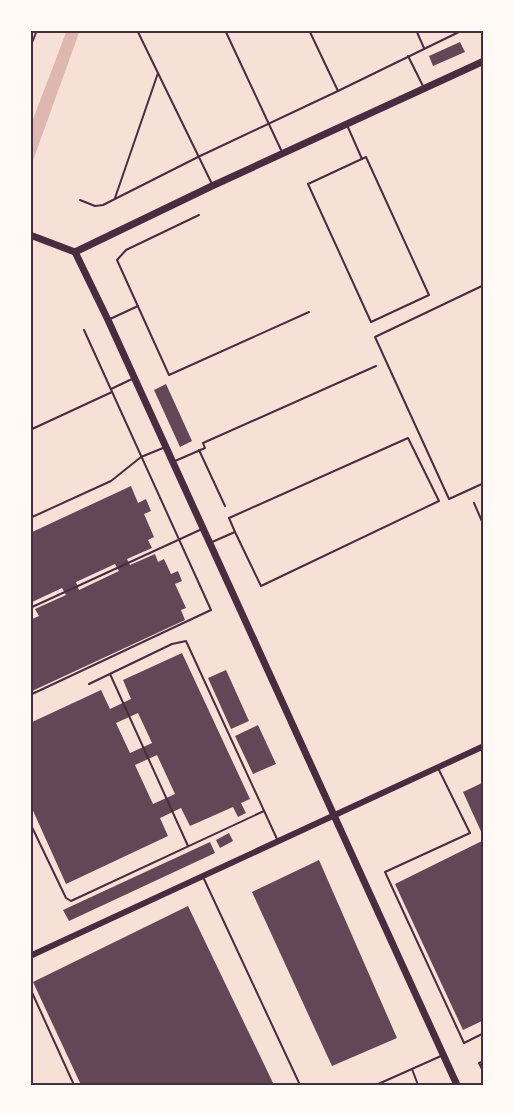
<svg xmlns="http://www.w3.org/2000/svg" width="514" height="1115" font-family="Roboto,sans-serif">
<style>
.water{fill:#dcb8b0}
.building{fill:#644757;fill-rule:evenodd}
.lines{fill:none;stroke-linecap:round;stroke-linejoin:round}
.service{stroke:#4a2c40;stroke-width:2}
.tertiary{stroke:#4a2c40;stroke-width:6}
.secondary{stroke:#4a2c40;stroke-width:7}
.neatline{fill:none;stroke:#4a2c40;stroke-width:2}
</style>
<rect width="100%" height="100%" fill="#f7e1d7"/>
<!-- water -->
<path class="water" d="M67,30H80L30,169V127Z"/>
<!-- building -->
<g class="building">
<path d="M460,42L465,52L433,66L429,56Z"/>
<path d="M166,384L192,441L180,447L154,390Z"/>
<path d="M131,486L138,503L146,499L151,511L144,514L154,537L148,540L152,548L127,559L130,565L155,554L158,562L164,559L171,574L178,571L182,581L175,584L186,608L181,610L185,620L30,692V620L39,616L35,609L66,595L62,588L30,603V533ZM115,564L119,571L79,590L76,582Z"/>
<path d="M182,653L250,799L241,803L246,813L238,817L233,807L190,826L181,808L160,818L168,836L66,884L30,804V723L101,690L110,709L131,699L123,680ZM138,713L152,743L130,753L116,723ZM157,755L175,794L153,804L135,765Z"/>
<path d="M226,670L249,721L231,729L208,678Z"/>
<path d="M258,725L276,764L253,774L235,736Z"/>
<path d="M484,782V838L463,792Z"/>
<path d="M229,833L233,841L220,848L216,840Z"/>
<path d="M484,840V1020L463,1030L395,884Z"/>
<path d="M210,842L215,853L69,921L63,910Z"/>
<path d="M319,860L397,1038L332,1066L252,892Z"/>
<path d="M188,906L274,1085H81L33,982Z"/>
</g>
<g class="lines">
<!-- service -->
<g class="service">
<path d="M137,30L212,184"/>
<path d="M225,30L282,152"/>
<path d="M309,30L338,91L463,30"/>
<path d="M416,30L424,48"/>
<path d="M30,48L37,30"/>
<path d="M408,56L423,86"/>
<path d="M347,125L362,159"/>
<path d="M366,157L429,295L371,322L308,184Z"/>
<path d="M115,198L158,73"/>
<path d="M80,200L95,206L103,205L198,157L338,91"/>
<path d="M199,215L126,250L117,260L169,375L309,312"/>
<path d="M484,285L375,337L449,499L484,483"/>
<path d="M110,319L138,306"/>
<path d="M111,389L132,379"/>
<path d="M30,430L112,392"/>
<path d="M199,450L225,506"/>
<path d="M175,461L205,448L203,443L376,366"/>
<path d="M474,503L484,526"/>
<path d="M30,518L111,481L141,457L163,448"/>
<path d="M212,542L235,532L261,586L439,501L408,438L229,518L235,532"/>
<path d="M30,608L202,529"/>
<path d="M110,674L188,846"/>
<path d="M89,684L172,644L186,641L277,839"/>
<path d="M30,695L211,610L84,330"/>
<path d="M438,768L470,833L385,872L464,1043L484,1033"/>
<path d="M30,823L66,898L71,901L264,811"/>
<path d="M204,879L300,1085"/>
<path d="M30,988L74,1085"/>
<path d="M484,1061L479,1063L484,1073"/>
<path d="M412,1069L418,1085"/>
<path d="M376,1085L441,1056"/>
</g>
<!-- tertiary -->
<path class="tertiary" d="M30,956L484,746"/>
<!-- secondary -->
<g class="secondary">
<path d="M30,235L75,252"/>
<path d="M75,252L108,320L457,1085"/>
<path d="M75,252L212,186L484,61"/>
</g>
</g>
<!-- border -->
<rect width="514" height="1115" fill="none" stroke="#fffaf5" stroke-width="63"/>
<rect x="32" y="32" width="450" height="1052" class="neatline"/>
</svg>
